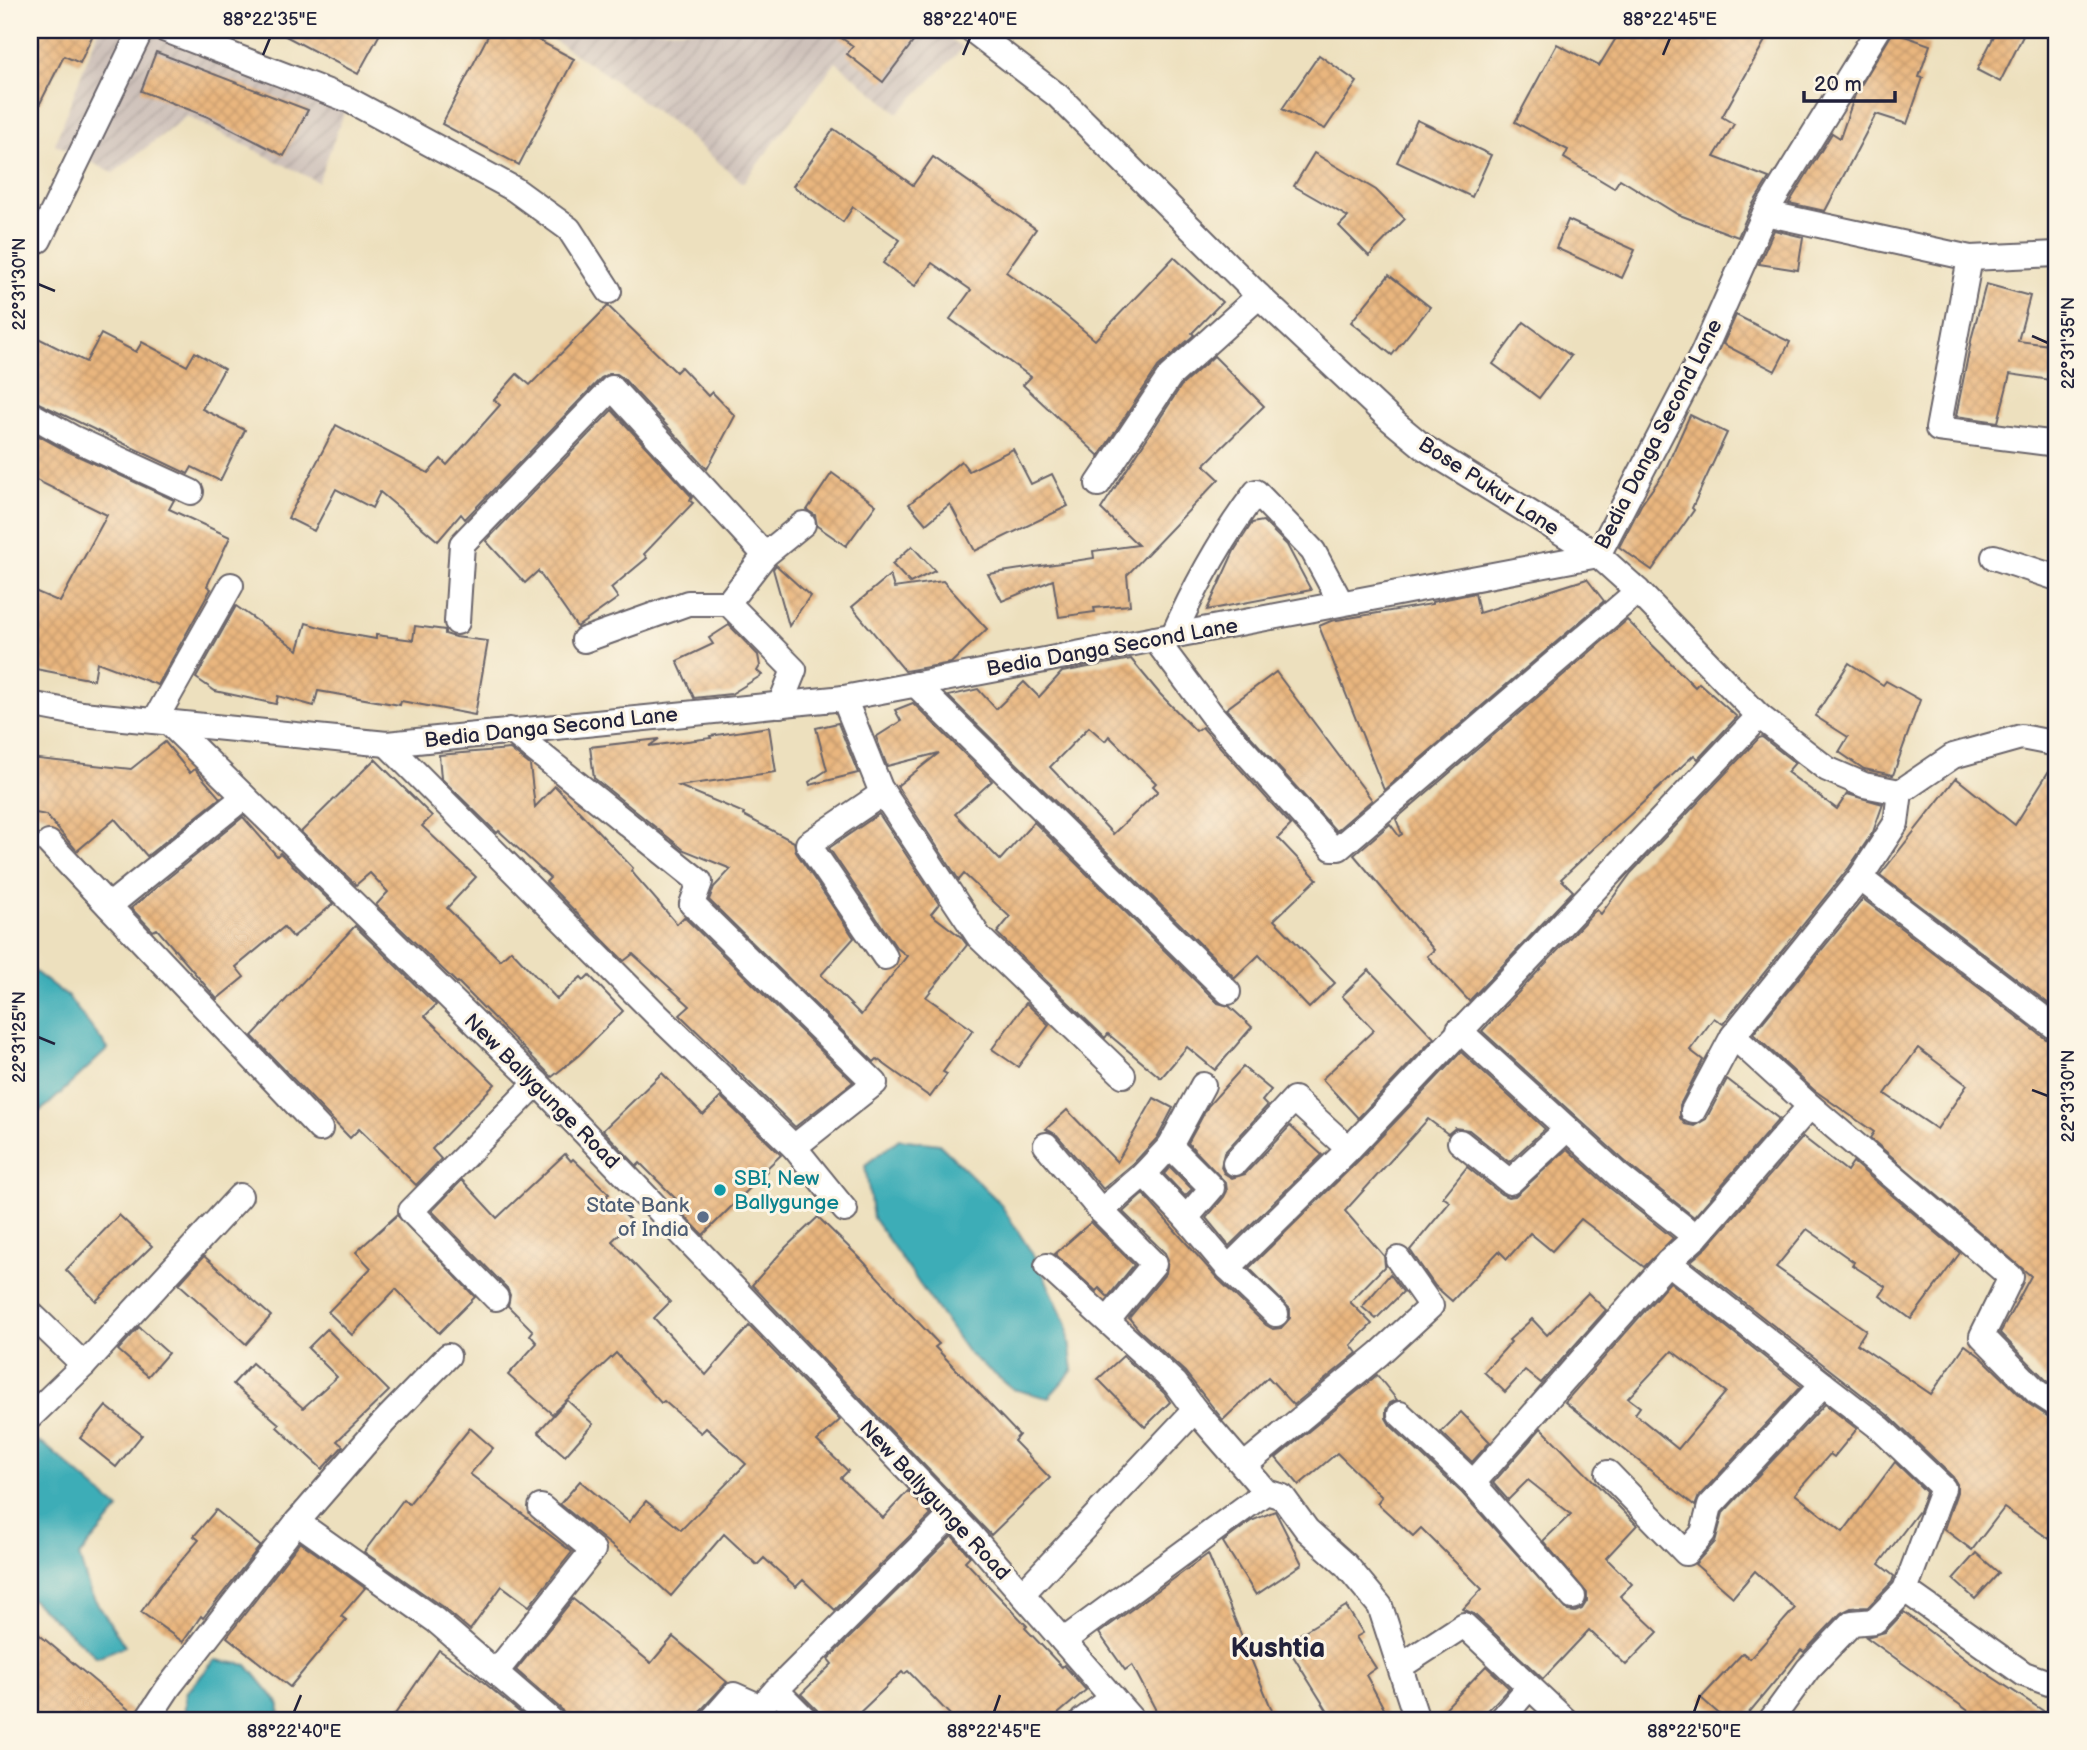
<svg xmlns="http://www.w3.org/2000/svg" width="2087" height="1750" font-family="'Balsamiq Sans',sans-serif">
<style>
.industrial{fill:url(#industrial-furrows)}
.water{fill:#3cadb7;stroke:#2f6879;stroke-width:2}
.building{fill:url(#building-cross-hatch);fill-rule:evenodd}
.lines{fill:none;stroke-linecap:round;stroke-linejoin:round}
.street-casing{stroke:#696469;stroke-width:28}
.street{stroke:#fff;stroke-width:24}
.ticks{fill:none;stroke:#22223b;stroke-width:2.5}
.culture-dot{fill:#0f9aa8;stroke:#fcf5e5;stroke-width:2.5}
.service-dot{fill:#5c6f8a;stroke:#fcf5e5;stroke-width:2.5}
.labels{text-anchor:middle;stroke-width:6;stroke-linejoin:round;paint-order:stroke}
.street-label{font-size:21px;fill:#22223b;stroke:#fcf5e5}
.culture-label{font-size:21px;fill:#0d838f;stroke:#fcf5e5;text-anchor:start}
.service-label{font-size:21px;fill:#4e5e75;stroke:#fcf5e5;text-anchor:end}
.district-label{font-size:28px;font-weight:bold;fill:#22223b;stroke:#fcf5e5}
.neatline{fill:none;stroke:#22223b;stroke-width:2.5}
.ticks-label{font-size:18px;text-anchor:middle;fill:#22223b}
</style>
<defs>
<pattern id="industrial-furrows" width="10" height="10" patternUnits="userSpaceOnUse" patternTransform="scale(1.75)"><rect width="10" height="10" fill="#cec1ba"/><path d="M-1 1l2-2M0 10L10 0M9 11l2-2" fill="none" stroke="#b1a6a1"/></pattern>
<pattern id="building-cross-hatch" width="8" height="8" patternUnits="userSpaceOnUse" patternTransform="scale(1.75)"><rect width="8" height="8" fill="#e9b67e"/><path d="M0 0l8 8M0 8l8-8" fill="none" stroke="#c89c6e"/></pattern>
</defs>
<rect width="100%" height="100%" fill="#fcf5e5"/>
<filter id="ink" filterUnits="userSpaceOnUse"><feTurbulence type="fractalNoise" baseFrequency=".0143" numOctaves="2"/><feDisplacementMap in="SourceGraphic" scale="14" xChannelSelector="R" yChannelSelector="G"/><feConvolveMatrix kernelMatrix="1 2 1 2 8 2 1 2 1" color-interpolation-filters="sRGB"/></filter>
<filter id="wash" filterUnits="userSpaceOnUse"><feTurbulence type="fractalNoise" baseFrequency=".00686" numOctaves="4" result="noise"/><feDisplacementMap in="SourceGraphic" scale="28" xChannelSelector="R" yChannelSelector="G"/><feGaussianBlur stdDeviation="1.57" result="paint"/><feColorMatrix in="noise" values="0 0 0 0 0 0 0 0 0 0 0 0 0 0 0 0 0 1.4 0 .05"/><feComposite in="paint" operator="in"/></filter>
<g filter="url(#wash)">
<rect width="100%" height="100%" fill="#ede0be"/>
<!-- industrial -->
<g class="industrial">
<path d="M98,30H148L349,100L318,182L187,116L113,173L55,144Z"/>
<path d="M538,30H939L963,48L898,113L836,62L743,183L671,122L604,73Z"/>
</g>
<!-- water -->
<g class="water">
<path d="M30,968L68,997L108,1049L48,1105L30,1118Z"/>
<path d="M899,1139L939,1144L999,1202L1037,1261L1067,1325L1073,1370L1048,1398L1013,1389L968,1353L873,1218L865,1165Z"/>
<path d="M30,1438L46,1446L119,1509L79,1556L90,1592L125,1646L97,1657L30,1598Z"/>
<path d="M215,1660L247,1665L280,1705L279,1720H184L186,1693Z"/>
</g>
<g id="blocks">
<!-- building -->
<g class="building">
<path d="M30,30H95L80,63L64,56L30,123V45L32,40L30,39Z"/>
<path d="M274,30H382L358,74Z"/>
<path d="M491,30H519L574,59L519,165L442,124Z"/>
<path d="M830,30H922L883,82L847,54L853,46Z"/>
<path d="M1621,30H1771L1722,117L1734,124L1714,157L1769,178L1751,207L1738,237L1677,214L1620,179L1614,188L1564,158L1568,150L1515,122L1557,44L1599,66Z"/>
<path d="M1997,30H2026L2000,82L1977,70Z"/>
<path d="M1893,32L1930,45L1919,77L1923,78L1907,124L1876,114L1825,211L1789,203L1832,133L1840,138L1855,95Z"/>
<path d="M156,52L308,110L284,156L208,117L141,91Z"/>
<path d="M1319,55L1357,82L1325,129L1282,109Z"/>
<path d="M1417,120L1491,155L1472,197L1397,162Z"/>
<path d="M834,129L913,185L933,157L1036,229L1006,272L1063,313L1095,340L1174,257L1222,302L1192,333L1194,335L1158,367L1099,456L1023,385L1031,377L950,319L971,290L932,263L915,286L883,263L900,240L853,207L843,222L793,186Z"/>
<path d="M1314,153L1376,190L1405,219L1369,256L1339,226L1348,217L1294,186Z"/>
<path d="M1568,220L1635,250L1622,278L1556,248Z"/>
<path d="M1774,230L1803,237L1798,270L1759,264Z"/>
<path d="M1389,275L1430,307L1392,355L1351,322Z"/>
<path d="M1986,284L2030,296L2018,341L2057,346V381L2010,374L1998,422L1956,416L1972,336Z"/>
<path d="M608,306L676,372L681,367L708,396L712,392L735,416L707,469L623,378L617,374H609L601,378L465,519L461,514L438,541L380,492L372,508L336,489L314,531L288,518L336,425L428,473L441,459L447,465L500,405L494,400L517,374L530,385Z"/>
<path d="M1736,315L1790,342L1775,371L1723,344Z"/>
<path d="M1524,322L1571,356L1539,398L1493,364Z"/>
<path d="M30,334L86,362L101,334L136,352L142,342L187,366L195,352L224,369L202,409L245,430L220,481L192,467L188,474L30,399Z"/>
<path d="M1214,356L1264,406L1204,465L1219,479L1127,575L1130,605L1094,608L1095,612L1059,617L1053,580L1002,601L988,574L1094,558L1093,551L1138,545L1101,509L1181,386Z"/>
<path d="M612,410L692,497L690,501L693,503L644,554L647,558L611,588L618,598L577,627L538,571L525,583L486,541Z"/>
<path d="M1690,415L1727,433L1692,508L1694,510L1652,570L1619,547L1641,505L1663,474Z"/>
<path d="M30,431L67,451L174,500L169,509L230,537L207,586L211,589L158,685L97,662L94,680L30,668V589L60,602L107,515L30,477Z"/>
<path d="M1013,449L1031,484L1052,474L1068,506L975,551L950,504L926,524L909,504L961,461L969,471Z"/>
<path d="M832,473L876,505L846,546L817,526L815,515L807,510Z"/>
<path d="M1263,521L1287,545L1311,590L1207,610L1234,551L1252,523Z"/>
<path d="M912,546L935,571L910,583L892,564Z"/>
<path d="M776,565L810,596L789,626L773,569Z"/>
<path d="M890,575L894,588L943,581L987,629L951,663L905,671L852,607Z"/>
<path d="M1587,579L1604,601L1384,790L1319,626L1331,621L1432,604V602L1475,593L1479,613Z"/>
<path d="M236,606L298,650L306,623L336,632L376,639V635L413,640L415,626L445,630V634L455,637L488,641L475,715L401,701L400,705L318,691L314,706L278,696L276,704L215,691L196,678Z"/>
<path d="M1627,620L1695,687L1699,683L1737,717L1698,759L1694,755L1561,879L1573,891L1469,1001L1427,956L1434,950L1354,855L1390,824L1399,836L1402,834L1396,819Z"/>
<path d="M729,625L758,655L760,666L757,671L762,675L731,694L694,698L677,661L713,644L709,638Z"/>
<path d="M1131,659L1160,694L1196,731L1202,727L1291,825L1278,838L1317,879L1274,920L1335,983L1309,1008L1259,955L1235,978L948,696L978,689L996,709L1024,682L1039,697L1062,672ZM1089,727L1105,741L1109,736L1156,783L1153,786L1158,791L1113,834L1050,767Z"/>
<path d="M1849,663L1883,685L1886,681L1920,700L1893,775L1864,769L1839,752L1848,737L1815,716Z"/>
<path d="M1276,672L1372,800L1336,831L1226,709Z"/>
<path d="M913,703L992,781L955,814L1000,860L1034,822L1218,1003L1229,1006L1252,1027L1215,1070L1187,1047L1161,1078L1108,1034L1105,1038L997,933L1010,917L964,874L959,880L897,786L939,753L887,766L876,737L901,721L895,710Z"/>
<path d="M838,723L858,773L810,785L809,782L827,770L816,728Z"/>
<path d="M769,727L776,772L679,786L744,813L743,815L794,842L796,852L854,938L821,975L861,1015L907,956L896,947L829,848L879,814L939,904L931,914L961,937L967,945L926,997L973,1030L943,1072L947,1074L930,1097L877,1059L874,1062L709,900L714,887L731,869L684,850L594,778L590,747L659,739L649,746L711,738L710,736Z"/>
<path d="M1762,737L1795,763L1787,772L1837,809L1847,794L1883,804L1873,832L1848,869L1723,1024L1714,1018L1690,1050L1703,1060L1680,1105V1118L1685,1124L1694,1126L1706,1119L1727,1079L1779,1119L1694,1217L1629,1165L1482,1031L1594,912L1597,910L1601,914L1631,873L1759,738Z"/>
<path d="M165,742L190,773L195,769L220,798L147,856L115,819L77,851L46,815L30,812V758L131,769Z"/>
<path d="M510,749L530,765L535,807L555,786L633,868L631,871L677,924L684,917L853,1082L795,1127L680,1015L690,1006L633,954L624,961L546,882L550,878L499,831L497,833L441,778L439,755Z"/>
<path d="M2057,758V1010L1880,875L1956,778L2015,825Z"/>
<path d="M375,759L432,816L422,826L476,877L447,908L500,960L511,950L557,999L581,977L584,980L589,975L623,1011L579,1055L552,1077L458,982L457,983L376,905L388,892L370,873L356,885L301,832Z"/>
<path d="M243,817L277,856L280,853L333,904L293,937L284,927L236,967L244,977L217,999L157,929L153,931L131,908Z"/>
<path d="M1863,899L2046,1039L2057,1041V1387L2046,1380L2000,1333L2031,1276L1870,1138L1874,1132L1814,1090L1753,1034ZM1918,1048L1967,1085L1937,1129L1885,1094Z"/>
<path d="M355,926L436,1005L425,1016L495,1084L432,1149L441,1159L416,1185L359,1129L350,1138L252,1036Z"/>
<path d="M1369,970L1434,1038L1358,1118L1322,1079L1374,1030L1342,996Z"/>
<path d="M1026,1003L1049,1025L1018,1067L992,1049Z"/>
<path d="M1461,1052L1545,1129L1509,1162L1469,1130L1455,1128L1448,1134L1428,1119L1345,1211L1384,1256L1385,1266L1350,1302L1372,1324L1351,1345L1357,1353L1294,1405L1268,1377L1223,1420L1185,1372L1139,1330L1129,1318L1166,1273L1168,1260L1165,1253L1123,1212L1143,1194L1218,1279L1266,1325L1273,1329L1281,1328L1290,1318V1309L1249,1268L1360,1159Z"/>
<path d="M1243,1067L1271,1090L1262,1101L1267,1106L1224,1153L1221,1167L1224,1173L1232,1178L1245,1174L1290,1126L1322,1155L1229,1246L1206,1218L1224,1197L1227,1191L1226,1183L1188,1143L1208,1106Z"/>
<path d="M662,1073L703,1115L721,1097L781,1155L766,1169L767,1171L703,1235L675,1206L679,1202L640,1163L637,1166L603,1130Z"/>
<path d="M1154,1098L1173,1108L1158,1137L1134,1163L1103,1189L1057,1135L1046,1129L1067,1110L1117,1162Z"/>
<path d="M1803,1137L1847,1171L1853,1162L1960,1253L1911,1319L1880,1296L1886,1287L1852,1265L1854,1262L1807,1229L1776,1267L1866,1330L1857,1344L1931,1394L1965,1345L1981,1357L2029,1404L2049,1417L2057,1420V1544L2004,1508L1972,1550L1944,1529L1957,1492V1484L1953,1477L1889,1416L1691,1261L1707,1247Z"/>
<path d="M1567,1149L1610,1188L1673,1238L1644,1267L1581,1219L1552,1251L1530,1233L1507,1259L1499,1251L1452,1301L1435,1286L1410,1250L1450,1202L1443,1197L1467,1167L1501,1194L1508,1197L1515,1196Z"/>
<path d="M565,1154L571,1161L573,1159L609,1194L606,1196L632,1222L612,1241L670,1302L654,1318L706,1375L749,1326L840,1420L817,1441L848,1471L841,1478L883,1518L908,1491L931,1515L835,1610L803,1580L796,1587L764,1558L757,1565L724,1534L671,1596L648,1575L560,1504L580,1481L629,1522L646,1501L681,1530L746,1464L706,1428L701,1433L664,1401L661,1403L616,1353L552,1414L508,1375L537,1343L530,1335L533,1331L508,1306L510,1295L507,1288L432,1211L462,1180L497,1218Z"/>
<path d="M1170,1167L1192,1189L1185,1196L1164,1174Z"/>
<path d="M119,1215L152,1246L96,1301L66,1270Z"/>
<path d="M397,1215L475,1297L439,1333L396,1289L352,1335L328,1312L371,1268L356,1252Z"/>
<path d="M818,1217L862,1260L895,1296L894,1297L939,1344L935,1347L1019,1435L1014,1441L1050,1478L991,1535L752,1285L786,1247Z"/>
<path d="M1091,1222L1134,1265L1108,1297L1099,1288L1096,1291L1055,1254Z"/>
<path d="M204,1256L271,1316L246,1344L179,1284Z"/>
<path d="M1390,1274L1403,1292L1376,1319L1362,1307Z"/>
<path d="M1670,1282L1801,1386L1699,1496L1695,1506L1565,1402ZM1672,1351L1726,1392L1678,1449L1635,1414L1640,1407L1628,1398Z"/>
<path d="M1588,1293L1606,1310L1541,1383L1525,1370L1505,1392L1484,1372L1511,1342L1509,1340L1532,1319L1547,1335Z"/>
<path d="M139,1327L168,1353L148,1376L118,1350Z"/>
<path d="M327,1329L389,1391L337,1441L343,1446L322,1469L277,1427L279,1424L233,1384L252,1363L303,1408L337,1377L308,1348Z"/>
<path d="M1123,1356L1164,1393L1170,1402L1145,1427L1098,1379Z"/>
<path d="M1377,1375L1397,1400L1390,1403L1386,1410V1418L1390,1425L1462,1493L1568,1611L1575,1612L1582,1609L1587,1601V1593L1543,1541L1571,1514L1528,1480L1508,1500L1493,1483L1541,1428L1637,1525L1606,1558L1632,1584L1620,1596L1658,1632L1626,1665L1589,1630L1543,1679L1474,1614L1463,1609L1482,1589L1421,1528L1413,1536L1377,1503L1382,1497L1337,1453L1299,1485L1276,1458Z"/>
<path d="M567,1400L593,1424L565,1456L538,1432Z"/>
<path d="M1825,1404L1857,1429L1834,1457L1830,1454L1795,1494L1843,1532L1895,1462L1926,1492L1919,1511L1879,1564L1894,1576L1892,1582L1868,1607L1851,1608L1841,1613L1804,1652L1801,1650L1743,1720H1726L1701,1698L1743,1653L1750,1659L1795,1608L1755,1571L1733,1597L1695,1564L1715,1542L1723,1513Z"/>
<path d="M106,1406L142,1435L116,1467L80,1438Z"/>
<path d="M1461,1412L1490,1442L1472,1462L1441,1432Z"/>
<path d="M470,1428L493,1448L470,1474L572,1552L529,1606L502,1586L470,1630L444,1608L364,1552L403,1500L409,1504Z"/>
<path d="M216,1510L260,1546L203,1618L201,1616L183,1642L141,1612L161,1584L199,1540L194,1536Z"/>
<path d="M1275,1511L1302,1564L1256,1595L1223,1542L1251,1521Z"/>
<path d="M952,1536L970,1556L965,1561L1027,1626L1025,1628L1062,1667L1064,1665L1086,1690L1051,1720H955L908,1671L904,1674L902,1672L852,1720H820L817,1710L801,1694L832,1664L828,1659Z"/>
<path d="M300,1542L365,1588L341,1616L346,1620L290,1687L227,1637Z"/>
<path d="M1976,1553L1999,1573L1975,1599L1953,1579Z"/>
<path d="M1208,1554L1276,1720H1161L1132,1665L1125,1670L1099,1633Z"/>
<path d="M573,1599L651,1663L673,1637L727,1682L701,1710L698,1720H567L561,1709L516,1670Z"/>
<path d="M1346,1606L1363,1633L1356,1637L1376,1668L1366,1675L1390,1720H1333L1285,1643Z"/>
<path d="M1904,1612L1968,1661L2057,1720H1981L1866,1637L1885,1632Z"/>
<path d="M30,1627L134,1714L132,1720H30Z"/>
<path d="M439,1650L475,1675L524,1716L521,1720H391Z"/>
<path d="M1486,1666L1509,1688L1479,1720H1434Z"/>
</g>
</g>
</g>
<g filter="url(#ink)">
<use href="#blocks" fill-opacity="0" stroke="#696469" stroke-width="2"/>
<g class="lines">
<!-- street casing -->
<g class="street-casing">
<g id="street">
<path d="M166,30L349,100L514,189L569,229L609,291"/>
<path d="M972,30L1058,96L1259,296L1390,419L1425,448L1598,555L1638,591L1759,716L1827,769L1864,785L1900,792L1953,756L2021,737L2057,744"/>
<path d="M1765,213L1970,258L2057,254"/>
<path d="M39,240L141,30"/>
<path d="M1970,258L1938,429L2057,444"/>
<path d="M30,414L73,438L191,492"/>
<path d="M1098,484L1170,376L1259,296"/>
<path d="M1994,557L2057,578"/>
<path d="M457,622L462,544L612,388L765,555"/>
<path d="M1173,636C1196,584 1222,537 1256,492L1313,551L1341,603"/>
<path d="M1155,639L1212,715L1332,848H1339L1638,591"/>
<path d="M584,640L688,603H728"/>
<path d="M915,684L1228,992"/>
<path d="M844,698L880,788L979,937L1123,1075"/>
<path d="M30,704L82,714L387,744L844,698L1598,555L1703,353L1765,213L1878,30"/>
<path d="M780,705L794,670L728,603L765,555L803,524"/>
<path d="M155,720L231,585"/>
<path d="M167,721L537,1083L969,1533L1132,1720"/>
<path d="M510,730L700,882L692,904L875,1083L794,1147"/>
<path d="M387,744L658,1016L794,1147L845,1210"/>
<path d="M883,793L808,844L885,957"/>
<path d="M49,843L320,1129"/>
<path d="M1860,878L2055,1027"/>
<path d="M109,906L244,797"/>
<path d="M1459,1030L1619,1176L1696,1237"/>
<path d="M1733,1036L1810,1106L2011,1277L1982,1336L2037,1392L2057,1405"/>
<path d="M1203,1085L1170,1146L1212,1188L1186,1218L1228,1268L1276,1314"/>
<path d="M1693,1111L1733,1036L1860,878L1896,823L1900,792"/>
<path d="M1460,1142L1510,1182L1567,1129"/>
<path d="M1046,1145L1101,1211L1144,1174L1170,1146"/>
<path d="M1235,1163L1294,1099L1349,1149"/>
<path d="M1144,1174L1186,1218"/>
<path d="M1101,1211L1154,1264L1108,1320"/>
<path d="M1047,1266L1175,1383L1195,1410"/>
<path d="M1228,1268L1349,1149L1759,716"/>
<path d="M496,1298L411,1211L537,1083"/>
<path d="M30,1313L84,1365"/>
<path d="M1400,1414L1473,1483L1573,1597"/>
<path d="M30,1417L84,1365L240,1196"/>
<path d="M1245,1465L1379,1354L1431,1306L1398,1259"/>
<path d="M1608,1473L1686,1553L1703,1533L1710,1506L1823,1384L1668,1262L1696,1237L1810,1106"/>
<path d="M1473,1483L1668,1262"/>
<path d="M297,1522L383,1423L448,1356"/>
<path d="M1905,1590L2024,1674L2057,1686"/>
<path d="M1022,1594L1195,1410L1266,1492L1283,1497L1307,1530L1346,1565L1380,1606L1417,1720"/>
<path d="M1063,1641L1266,1492"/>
<path d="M1401,1666L1464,1625L1565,1720"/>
<path d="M496,1672L593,1550L541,1507"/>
<path d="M147,1720L168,1688L297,1522L435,1620L551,1720"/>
<path d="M712,1720L734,1695L761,1707L776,1690"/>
<path d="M806,1720L776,1690L952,1515"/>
<path d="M1083,1720L1113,1698"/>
<path d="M1501,1720L1529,1687"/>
<path d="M1771,1720L1808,1669L1852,1623L1875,1621L1905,1590L1943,1488L1880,1428L1823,1384"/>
</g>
</g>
<!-- street -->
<use href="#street" class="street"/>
</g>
</g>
<!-- ticks -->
<path class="ticks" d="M263,55L270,38M963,55L970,38M1663,55L1670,38M38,284L55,291M2032,336L2048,343M38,1037L55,1044M2032,1090L2048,1096M294,1712L301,1695M994,1712L1000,1695M1694,1712L1700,1695"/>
<!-- markers -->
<circle class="culture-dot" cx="720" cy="1190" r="7"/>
<circle class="service-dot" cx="703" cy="1217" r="7"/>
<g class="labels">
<!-- street labels -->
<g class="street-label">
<text transform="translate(1658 434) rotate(-63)" y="7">Bedia Danga Second Lane</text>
<text transform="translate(1489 486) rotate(33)" y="7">Bose Pukur Lane</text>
<text transform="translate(1112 647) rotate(-10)" y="7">Bedia Danga Second Lane</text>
<text transform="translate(551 727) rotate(-6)" y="7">Bedia Danga Second Lane</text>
<text transform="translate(542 1091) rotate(45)" y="7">New Ballygunge Road</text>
<text transform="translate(935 1500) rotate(47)" y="7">New Ballygunge Road</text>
</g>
<!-- culture labels -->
<g class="culture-label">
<text x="734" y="1185">SBI, New<tspan x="734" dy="24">Ballygunge</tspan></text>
</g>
<!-- service labels -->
<g class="service-label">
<text x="689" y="1212">State Bank<tspan x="689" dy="24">of India</tspan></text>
</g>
<!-- district labels -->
<g class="district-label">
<text x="1278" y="1657">Kushtia</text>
</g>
</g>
<!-- margin -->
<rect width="2087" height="1750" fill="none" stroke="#fcf5e5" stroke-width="77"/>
<!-- scale -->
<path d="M1804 91v10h91v-10" fill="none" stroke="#22223b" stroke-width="3.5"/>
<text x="1814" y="91" font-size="21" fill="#22223b" stroke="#fcf5e5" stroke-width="5" paint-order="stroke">20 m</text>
<rect x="38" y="38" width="2010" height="1674" class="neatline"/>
<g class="ticks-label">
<text x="270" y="25">88°22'35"E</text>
<text x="970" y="25">88°22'40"E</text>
<text x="1670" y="25">88°22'45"E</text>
<text transform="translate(19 284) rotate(-90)" y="6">22°31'30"N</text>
<text transform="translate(2068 343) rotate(-90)" y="6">22°31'35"N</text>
<text transform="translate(19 1037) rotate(-90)" y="6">22°31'25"N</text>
<text transform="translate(2068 1096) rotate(-90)" y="6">22°31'30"N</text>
<text x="294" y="1737">88°22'40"E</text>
<text x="994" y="1737">88°22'45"E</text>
<text x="1694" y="1737">88°22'50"E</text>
</g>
</svg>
